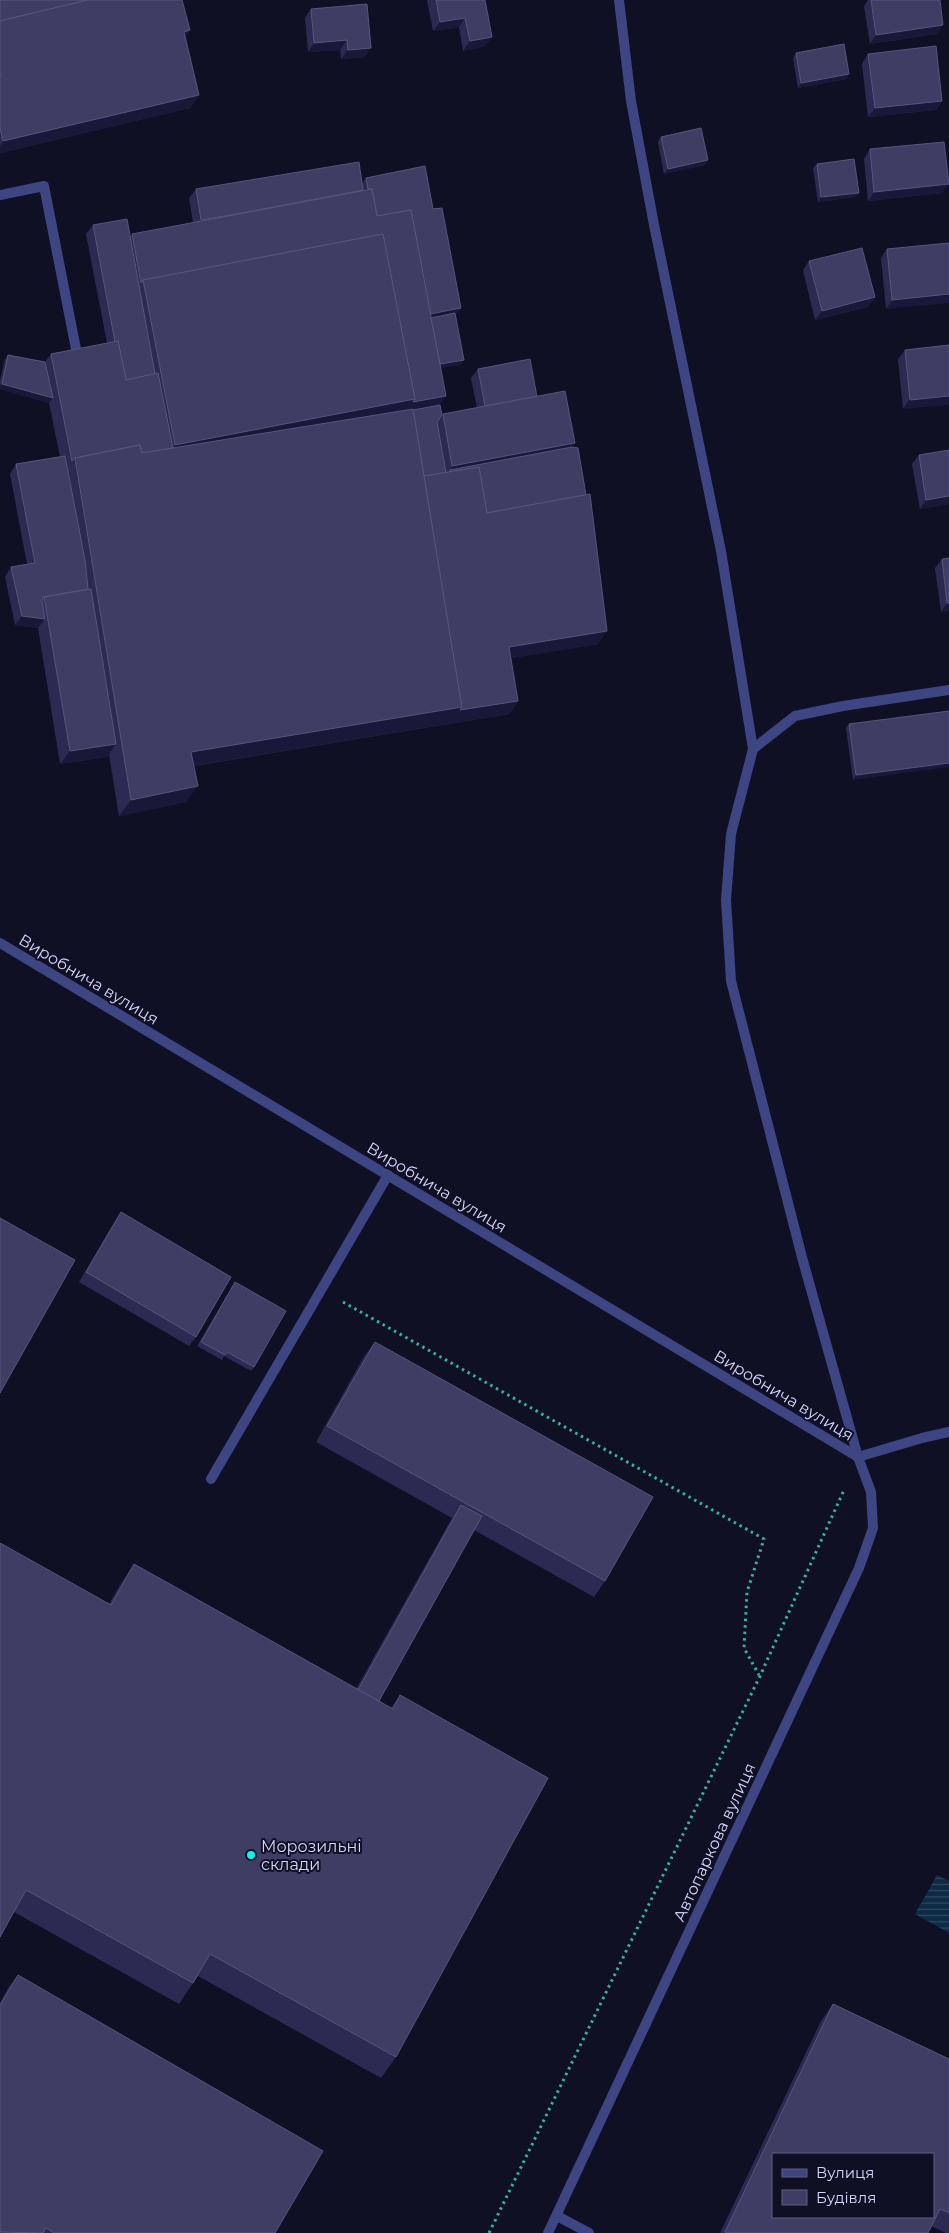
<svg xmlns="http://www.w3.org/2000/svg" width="949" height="2233" font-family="Montserrat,sans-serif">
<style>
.water{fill:url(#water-rules)}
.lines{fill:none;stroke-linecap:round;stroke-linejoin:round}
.path{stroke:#34b398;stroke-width:3;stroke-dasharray:2.5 4;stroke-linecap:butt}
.lane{stroke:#3d4582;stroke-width:10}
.street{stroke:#3d4582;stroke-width:10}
.wall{fill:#2c2a52}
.shaded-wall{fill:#191838}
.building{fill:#3e3d64;stroke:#56557c;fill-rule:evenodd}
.poi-dot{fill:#09f5e9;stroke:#101025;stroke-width:2}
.labels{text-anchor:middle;stroke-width:4;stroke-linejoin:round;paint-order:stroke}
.street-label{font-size:16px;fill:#d5d7fd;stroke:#101025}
.poi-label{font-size:16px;fill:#d5d7fd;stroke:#101025;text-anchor:start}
</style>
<defs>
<pattern id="water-rules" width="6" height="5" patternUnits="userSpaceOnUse" patternTransform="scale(1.25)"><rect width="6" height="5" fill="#0e2b46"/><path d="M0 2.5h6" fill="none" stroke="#304962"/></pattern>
</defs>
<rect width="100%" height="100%" fill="#101025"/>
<!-- water -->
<path class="water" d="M937,1875L949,1881V1933L915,1914Z"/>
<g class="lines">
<!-- path -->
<g class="path">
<path d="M343,1302L764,1539L747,1592L744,1648L759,1675"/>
<path d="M489,2233L760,1676L844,1490"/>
</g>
<!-- lane -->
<g class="lane">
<path d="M619,0L631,101L654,225L721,551L753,749"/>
<path d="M0,195L44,186L76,349"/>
<path d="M211,1479L388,1175"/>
<path d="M557,2216L589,2233"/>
</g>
<!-- street -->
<g class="street">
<path d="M0,943L858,1457"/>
<path d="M858,1457L922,1438L949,1432"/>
<path d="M548,2233L859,1568L873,1528L871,1492L858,1457L803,1261L731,981L726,900L731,834L753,749L795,716L843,706L949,690"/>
</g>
</g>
<!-- wall -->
<g class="wall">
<path d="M0,0L190,30L185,37L199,95L190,108L0,153Z"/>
<path d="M427,0H485L486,46L463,51L459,27L433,31Z"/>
<path d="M868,0H940L937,34L870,44L864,6Z"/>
<path d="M311,9L365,57L341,59L340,50L308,52L305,18Z"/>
<path d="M796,53L849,74L846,79L798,88L793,58Z"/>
<path d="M868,54L942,101L936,110L868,117L862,64Z"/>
<path d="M661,137L705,165L664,174L658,142Z"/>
<path d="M870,149L942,193L868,201L864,159Z"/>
<path d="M817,164L859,193L855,197L818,202L813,168Z"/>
<path d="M366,178L433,209L461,308L455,316L464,360L460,365L440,368V405L442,415L477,408L471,378L478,369L537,397L575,443L572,447L598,644L511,658L518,701L509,714L194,766L186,802L119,816L109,754L107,757L60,764L38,628L15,625L5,577L11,567L27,564L10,474L16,464L60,457L49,403L0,389V380L5,359L8,355L45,362L51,354L107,343L86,234L93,225L130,237L132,234L193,223L189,198L196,189L362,183Z"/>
<path d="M949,243L886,309L881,258L887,249Z"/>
<path d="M809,261L875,297L868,307L815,320L803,270Z"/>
<path d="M949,345L903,409L898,359L905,350Z"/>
<path d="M949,450V504L920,509L912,464L919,455Z"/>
<path d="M949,558V611L941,612L935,568L942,559Z"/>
<path d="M949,711L853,780L846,728L849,724Z"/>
<path d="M121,1212L196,1337L189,1346L79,1282L115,1221Z"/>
<path d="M235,1282L254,1367L251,1371L224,1356L222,1360L197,1346Z"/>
<path d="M375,1342L605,1581L594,1597L474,1530L379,1701L391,1708L400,1695L396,2057L381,2078L198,1976L193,1983L179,2004L14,1912L109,1604L120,1585L134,1564L356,1689L452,1518L316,1442L363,1358Z"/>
<path d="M18,1975L275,2233H0V2003L8,1988Z"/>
<path d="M833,2004L949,2059V2233H946L931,2226L928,2233H720L821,2021Z"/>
</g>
<!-- shaded-wall -->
<g class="shaded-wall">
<path d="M465,18L459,27L433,31L440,22Z"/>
<path d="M943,25L937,34L870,44L876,35Z"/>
<path d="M190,30L180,43L184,32Z"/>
<path d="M492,37L486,46L463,51L470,41Z"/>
<path d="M347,40L340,50L308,52L314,43Z"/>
<path d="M371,48L365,57L341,59L348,50Z"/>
<path d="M849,74L846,79L798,88L801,83Z"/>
<path d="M199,95L190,108L0,153V146L3,141Z"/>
<path d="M942,101L936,110L868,117L875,108Z"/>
<path d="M708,160L705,165L664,174L668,169Z"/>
<path d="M949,184L942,193L868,201L874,192Z"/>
<path d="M859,193L855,197L818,202L821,197Z"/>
<path d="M949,294V303L886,309L892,300Z"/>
<path d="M875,297L868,307L815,320L822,311Z"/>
<path d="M461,308L455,317L425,323L427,314Z"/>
<path d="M464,360L460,365L429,370L433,366Z"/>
<path d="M2,384L53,398L49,403L0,389V386Z"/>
<path d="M446,396L437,409L173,448L175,445L415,399Z"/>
<path d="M949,396V405L903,409L910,400Z"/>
<path d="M575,443L566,456L450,475V470L452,466Z"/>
<path d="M949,496V504L920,509L926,500Z"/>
<path d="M947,603H949V611L941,612Z"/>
<path d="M22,616L45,619L38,628L15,625Z"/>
<path d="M607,631L598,644L500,660L509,647Z"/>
<path d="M518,701L509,714L180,768L191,752L462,707Z"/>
<path d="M116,744L107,757L60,764L70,751Z"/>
<path d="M949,763V767L853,780L856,775Z"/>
<path d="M198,786L186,802L119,816L131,800Z"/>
</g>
<!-- building -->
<g class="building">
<path d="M0,0H88L0,21Z"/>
<path d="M88,0H182L190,30L184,32L199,95L3,141L0,128V76H1L0,72V21Z"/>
<path d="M436,0H485L492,37L470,41L465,18L440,22Z"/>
<path d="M871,0H940L943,25L876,35Z"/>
<path d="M367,4L371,48L348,50L347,40L314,43L311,9Z"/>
<path d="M844,44L849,74L801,83L796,53Z"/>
<path d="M936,46L942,101L875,108L868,54Z"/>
<path d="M701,128L708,160L668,169L661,137Z"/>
<path d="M944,142L949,184L874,192L870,149Z"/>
<path d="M854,159L859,193L821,197L817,164Z"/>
<path d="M359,162L363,190L242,213L201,220L196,189Z"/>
<path d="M425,166L433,209L442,208L461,308L430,314L411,210L377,216L372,189H368L366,178Z"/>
<path d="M372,189L377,216L411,210L446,396L413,402L415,399L383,234L143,280L141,283L132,234Z"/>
<path d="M127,219L155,374L126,380L118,341L115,342L93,225Z"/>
<path d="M383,234L415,399L175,445L143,280Z"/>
<path d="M949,243V294L892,300L887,249Z"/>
<path d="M862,248L875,297L822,311L809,261Z"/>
<path d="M455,313L464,360L440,364L431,318Z"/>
<path d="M118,341L126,380L158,373L173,448L142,453L140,445L75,458L72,461L51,354Z"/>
<path d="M949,345V396L910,400L905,350Z"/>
<path d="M8,355L45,362L53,398L2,384Z"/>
<path d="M530,359L537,397L485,406L478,369Z"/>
<path d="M565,391L575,443L452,466L443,414Z"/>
<path d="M440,405L442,415L437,422L446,473L424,476L413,410Z"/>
<path d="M413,409L462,707L191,752L198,786L131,800L75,458L140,445L142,453Z"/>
<path d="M572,447L578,448L586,495L487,513L479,467L450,472V470Z"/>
<path d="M949,450V496L926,500L919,455Z"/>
<path d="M65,456L85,560L88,589L44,597L42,600L45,619L22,616L11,567L35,563L16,464Z"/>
<path d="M479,467L487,513L590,494L607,631L509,647L518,701L460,710L462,707L424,476Z"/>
<path d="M949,558V603H947L942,559Z"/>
<path d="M91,589L116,744L70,751L44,597Z"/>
<path d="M949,711V763L856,775L849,724Z"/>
<path d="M121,1212L231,1277L196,1337L86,1272Z"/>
<path d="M0,1218L75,1260L0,1393Z"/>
<path d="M235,1282L286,1311L254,1367L227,1352L225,1355L201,1342Z"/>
<path d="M375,1342L653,1497L605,1581L327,1426Z"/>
<path d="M461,1505L482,1516L379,1701L358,1690Z"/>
<path d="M0,1543L111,1605L134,1564L393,1709L400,1695L548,1778L396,2057L210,1954L193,1983L26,1890L0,1937Z"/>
<path d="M18,1975L323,2151L275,2233H54L46,2228L43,2233L0,2232V2005Z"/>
<path d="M833,2004L949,2059V2213L940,2209L928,2233H727L725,2232ZM773,2154H933V2217H773Z"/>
</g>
<!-- markers -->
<circle class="poi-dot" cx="251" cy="1855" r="5"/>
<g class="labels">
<!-- street labels -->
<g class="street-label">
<text transform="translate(89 979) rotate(31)" y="6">Виробнича вулиця</text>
<text transform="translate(437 1187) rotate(31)" y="6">Виробнича вулиця</text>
<text transform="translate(784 1395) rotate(31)" y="6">Виробнича вулиця</text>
<text transform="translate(714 1842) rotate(-65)" y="6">Автопаркова вулиця</text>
</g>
<!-- poi labels -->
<g class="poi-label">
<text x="261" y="1852">Морозильні<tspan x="261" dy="18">склади</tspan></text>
</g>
</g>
<!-- legend -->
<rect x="772" y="2153" width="162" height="65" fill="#101025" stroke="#5f607b"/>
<rect x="782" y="2169" width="25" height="8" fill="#3d4582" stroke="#5f607b"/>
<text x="816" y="2178" font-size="15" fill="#d5d7fd">Вулиця</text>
<rect x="782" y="2190" width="25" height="15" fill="#3e3d64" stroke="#5f607b"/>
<text x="816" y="2203" font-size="15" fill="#d5d7fd">Будівля</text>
</svg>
